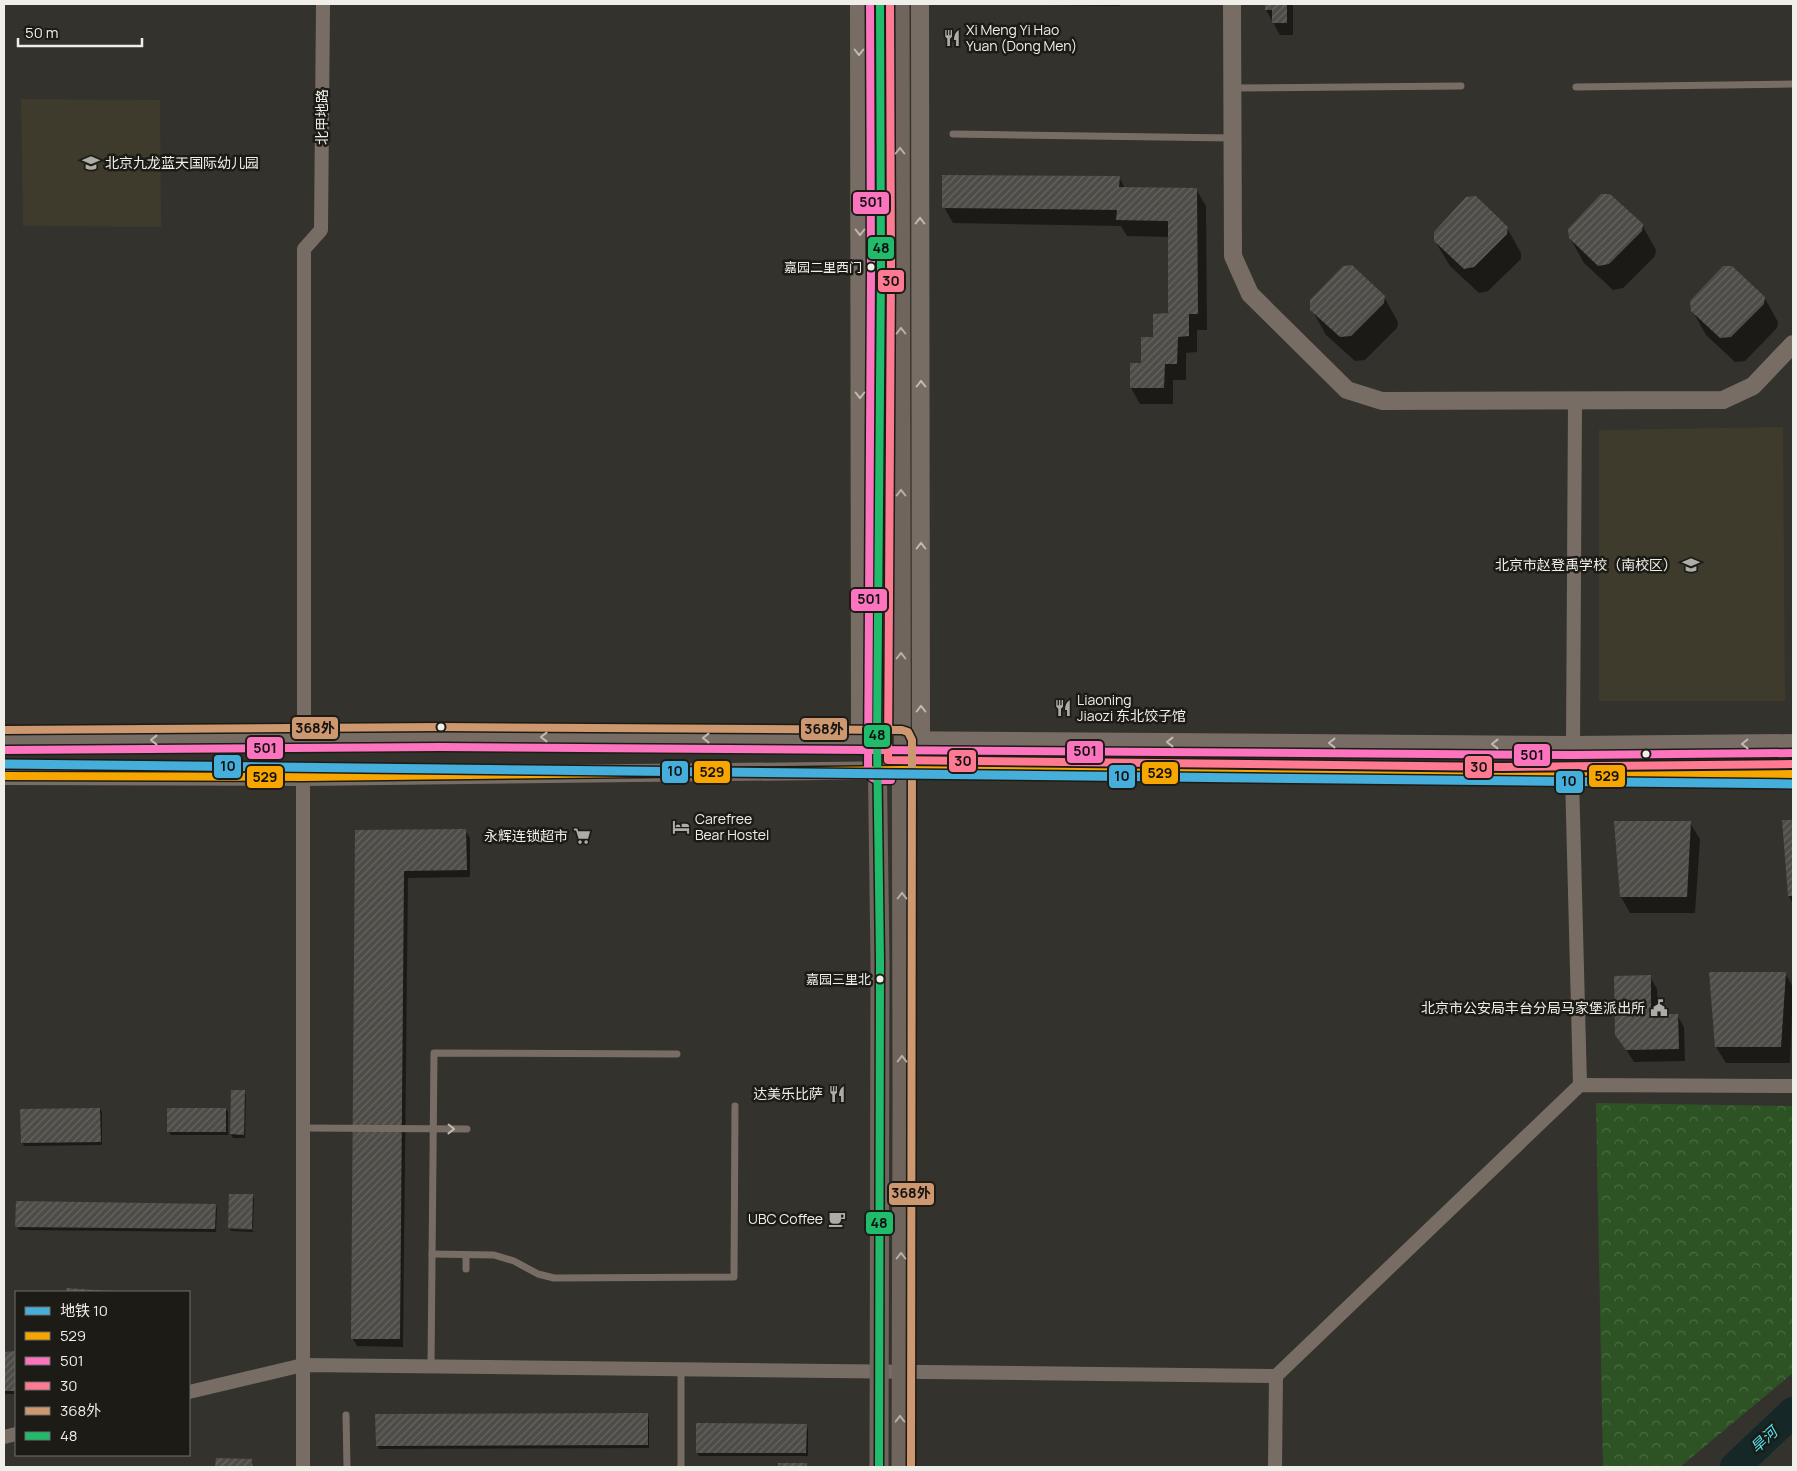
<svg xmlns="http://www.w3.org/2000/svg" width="1797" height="1471" font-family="Manrope,'Noto Sans SC',sans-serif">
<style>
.built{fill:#3e3b2c}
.forest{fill:url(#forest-crowns)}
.shadow{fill:#0007}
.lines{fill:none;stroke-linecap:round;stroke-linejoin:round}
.river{stroke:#162728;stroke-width:30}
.building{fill:url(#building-hatch)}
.service{stroke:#786d65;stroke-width:7}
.minor{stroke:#786d65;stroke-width:14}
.tertiary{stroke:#786d65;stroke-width:18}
.secondary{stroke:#6f655d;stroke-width:19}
.bus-1-casing{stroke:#1c1b16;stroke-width:11}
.bus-2-casing{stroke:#1c1b16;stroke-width:11}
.bus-3-casing{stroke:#1c1b16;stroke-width:11}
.bus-4-casing{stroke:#1c1b16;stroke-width:11}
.bus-5-casing{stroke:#1c1b16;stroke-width:11}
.bus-1{stroke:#f7a600;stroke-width:8}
.bus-2{stroke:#fc73be;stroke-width:8}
.bus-3{stroke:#fe7a93;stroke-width:8}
.bus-4{stroke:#cd976f;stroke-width:8}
.bus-5{stroke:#20bc6c;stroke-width:8}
.metro-1-casing{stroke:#1c1b16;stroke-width:12}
.metro-1{stroke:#46aeda;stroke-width:9}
.oneway{stroke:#c0bab4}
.oneway2{stroke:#b6b0a9}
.bus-dot{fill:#f0eee8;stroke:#1c1b16;stroke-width:2}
.labels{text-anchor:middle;stroke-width:5;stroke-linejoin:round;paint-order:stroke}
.bus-label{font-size:13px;fill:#f0eee8;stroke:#1c1b16;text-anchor:end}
.poi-label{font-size:14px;fill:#f0eee8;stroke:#1c1b16;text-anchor:end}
.street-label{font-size:14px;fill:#f0eee8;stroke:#1c1b16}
.water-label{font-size:15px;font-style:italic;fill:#51e7f7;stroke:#1c1b16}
.line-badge{stroke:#1c1b16;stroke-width:2}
.pale-badge-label{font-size:14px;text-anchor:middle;font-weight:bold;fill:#111}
</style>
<defs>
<pattern id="forest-crowns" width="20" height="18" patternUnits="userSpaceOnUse" patternTransform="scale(1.25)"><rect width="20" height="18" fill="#2d5224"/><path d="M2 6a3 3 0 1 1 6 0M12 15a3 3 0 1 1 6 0" fill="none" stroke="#4c6b44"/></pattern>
<pattern id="building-hatch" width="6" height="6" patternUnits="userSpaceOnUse" patternTransform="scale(1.25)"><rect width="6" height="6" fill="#4e4c47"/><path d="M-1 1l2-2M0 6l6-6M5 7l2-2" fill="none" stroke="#686662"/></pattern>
</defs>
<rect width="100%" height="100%" fill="#33322c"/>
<!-- built -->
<g class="built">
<path d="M21,99L160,100L161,227L23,226Z"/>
<path d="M1783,427L1785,701H1599V430Z"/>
</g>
<!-- forest -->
<path class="forest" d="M1596,1103L1793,1106V1373L1680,1467H1603Z"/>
<!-- shadow -->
<g class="shadow">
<path d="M980,4H1120V6Z"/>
<path d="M1266,4H1293V35H1280L1266,10Z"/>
<path d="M1119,177L1125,188L1196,189L1206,206L1207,330H1197V352L1186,353V380H1173V404H1140L1131,388L1154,338L1169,315V237L1127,236L1121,226L953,223L944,207Z"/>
<path d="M1642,225L1656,250L1655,256L1623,288L1613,290L1584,263L1570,238Z"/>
<path d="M1507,228L1521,253V259L1488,291L1479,293L1450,266L1435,241Z"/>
<path d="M1384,297L1398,322L1397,328L1365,360L1355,361L1326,335L1312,310Z"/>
<path d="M1764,297L1778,322L1777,328L1745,361L1735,362L1706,335L1692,310Z"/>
<path d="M1783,821L1793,822V904L1789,896Z"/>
<path d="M1690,823L1700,839L1695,913H1630L1621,897Z"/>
<path d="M465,830L470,838V877L408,878L403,1347L357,1346L353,1339L356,832Z"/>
<path d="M1785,973L1793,987L1790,1063H1726L1716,1047Z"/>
<path d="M1650,977L1657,989L1658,1016L1677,1015L1684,1027L1685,1061L1634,1062L1617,1035Z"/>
<path d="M232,1091L244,1092L246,1095L245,1138H233L231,1134Z"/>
<path d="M100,1109L102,1112V1145L24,1146L22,1142Z"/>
<path d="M226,1109L228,1112V1135H171L169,1132Z"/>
<path d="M252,1195L254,1199L253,1228L230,1227Z"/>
<path d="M215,1205L217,1208L216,1232L19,1230L17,1226Z"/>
<path d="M230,1229L253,1230V1232L231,1231Z"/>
<path d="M16,1352V1394H4V1353Z"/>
<path d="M647,1414L649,1418V1448L379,1449L377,1445Z"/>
<path d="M806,1425L808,1429V1456H699L697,1452Z"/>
<path d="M217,1459L252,1460L254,1467H216Z"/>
</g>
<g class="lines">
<!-- river -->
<path class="river" d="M1735,1467L1793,1412"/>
</g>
<!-- building -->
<g class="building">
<path d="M1265,4H1287V23H1272V10H1265Z"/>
<path d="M942,175L1120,176L1119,187L1197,188L1198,314H1189V336L1178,337L1177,364H1165L1164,388H1130V363H1141V337H1153V314L1168,313V221L1116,220L1117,210L942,208Z"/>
<path d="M1601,194H1610L1643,224L1642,231L1609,264L1598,266L1569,238L1568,229Z"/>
<path d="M1476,196L1508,227L1507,234L1474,267L1464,269L1434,241V232L1466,197Z"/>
<path d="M1352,265L1385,296L1384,303L1351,336L1340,337L1310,310V300L1343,266Z"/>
<path d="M1723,266H1732L1765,297L1764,304L1731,337L1720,338L1691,311L1690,301Z"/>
<path d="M1782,820H1793V896H1788Z"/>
<path d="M1614,821H1691L1687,897H1620Z"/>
<path d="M466,829L467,870L404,871L400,1339H351L355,830Z"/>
<path d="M1709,972H1786L1781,1047H1715Z"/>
<path d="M1651,975V1015L1678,1014L1679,1049L1626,1050L1615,1035L1614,976Z"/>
<path d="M231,1090H245L244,1135L230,1134Z"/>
<path d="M100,1108L101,1142L21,1143L20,1109Z"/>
<rect x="167" y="1108" width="59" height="24"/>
<path d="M229,1194H253L252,1229L228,1228Z"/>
<path d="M16,1201L216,1204L215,1229L15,1227Z"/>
<path d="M66,1288L110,1291V1292H67Z"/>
<path d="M16,1351V1391H4V1352Z"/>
<path d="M648,1413V1445L376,1446L375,1414Z"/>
<path d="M696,1423L807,1424L806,1453H696Z"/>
<path d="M216,1458L252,1459L253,1467H215Z"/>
<rect x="778" y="1463" width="29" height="4"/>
</g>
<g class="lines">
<!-- service -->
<g class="service">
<path d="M1576,87L1793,84"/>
<path d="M1232,88L1461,86"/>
<path d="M953,134L1233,138"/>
<path d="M303,1128L467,1129"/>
<path d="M432,1254L494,1255L514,1261L538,1274L554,1278L734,1277L735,1106"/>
<path d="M466,1255V1269"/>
<path d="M431,1366L434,1053L677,1054"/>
<path d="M346,1415L347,1467"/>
<path d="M681,1467V1369"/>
</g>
<!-- minor -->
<g class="minor">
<path d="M304,739V249L321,230L323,4"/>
<path d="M1573,745L1575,401"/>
<path d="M303,777V1467"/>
<path d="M1572,777L1580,1085"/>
<path d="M189,1392L303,1365L1276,1376L1580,1085L1793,1086"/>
<path d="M4,1437L16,1434"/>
<path d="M1275,1467L1276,1376"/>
</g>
<!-- tertiary -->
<g class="tertiary">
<path d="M859,4L860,739"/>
<path d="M1232,4L1233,256L1250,294L1347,390L1382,401L1723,400L1753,386L1793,344"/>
<path d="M4,740L304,739L441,737L1573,745L1793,743"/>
<path d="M902,770L921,740L920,4"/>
<path d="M4,776L303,777L902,770L1503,777L1793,774"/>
</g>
<!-- secondary -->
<g class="secondary">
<path d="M900,4L902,1109L901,1467"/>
<path d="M879,1467L880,961L877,739L881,270L880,4"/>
</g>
<!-- bus-1 casing -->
<g class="bus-1-casing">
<path id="bus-1" d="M4,776L303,777L902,770L1503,777L1793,774"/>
</g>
<!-- bus-2 casing -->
<g class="bus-2-casing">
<g id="bus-2">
<path d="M870,4L871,270L868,770C870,782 881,780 891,780"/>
<path d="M4,750L441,747L1573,755L1793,753"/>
</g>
</g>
<!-- bus-3 casing -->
<g class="bus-3-casing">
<path id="bus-3" d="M890,4L891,270L888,760L1503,767L1793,764"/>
</g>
<!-- bus-4 casing -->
<g class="bus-4-casing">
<path id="bus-4" d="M4,730L441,727L902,730L908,732L912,740L911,1467"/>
</g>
<!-- bus-5 casing -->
<g class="bus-5-casing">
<path id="bus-5" d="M879,1467L880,961L877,739L881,270L880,4"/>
</g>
<!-- bus-1 -->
<use href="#bus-1" class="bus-1"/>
<!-- bus-2 -->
<use href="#bus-2" class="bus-2"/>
<!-- bus-3 -->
<use href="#bus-3" class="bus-3"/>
<!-- bus-4 -->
<use href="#bus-4" class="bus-4"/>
<!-- bus-5 -->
<use href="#bus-5" class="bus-5"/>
<!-- metro-1 casing -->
<g class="metro-1-casing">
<path id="metro-1" d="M4,764L1793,784"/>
</g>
<!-- metro-1 -->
<use href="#metro-1" class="metro-1"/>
</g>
<!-- one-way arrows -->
<defs><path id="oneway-chevron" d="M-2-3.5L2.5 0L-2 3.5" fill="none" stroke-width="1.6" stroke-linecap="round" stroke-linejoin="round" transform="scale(1.25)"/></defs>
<g class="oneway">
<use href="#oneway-chevron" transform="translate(859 52) rotate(90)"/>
<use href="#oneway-chevron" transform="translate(920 221) rotate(-90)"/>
<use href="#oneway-chevron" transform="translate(860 232) rotate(90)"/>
<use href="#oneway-chevron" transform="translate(921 384) rotate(-90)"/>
<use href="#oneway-chevron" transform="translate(860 395) rotate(90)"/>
<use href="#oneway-chevron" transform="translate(921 546) rotate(-90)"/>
<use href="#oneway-chevron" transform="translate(921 709) rotate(-90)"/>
<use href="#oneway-chevron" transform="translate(544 737) rotate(-180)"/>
<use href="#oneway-chevron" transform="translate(706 738) rotate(-180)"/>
<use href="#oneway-chevron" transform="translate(154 740) rotate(180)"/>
<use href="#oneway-chevron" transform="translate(1170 742) rotate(-180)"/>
<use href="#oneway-chevron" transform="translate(1332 743) rotate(-180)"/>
<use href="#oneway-chevron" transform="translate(1495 744) rotate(-180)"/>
<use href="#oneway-chevron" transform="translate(1745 744) rotate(179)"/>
<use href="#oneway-chevron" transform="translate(451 1129) rotate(1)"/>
</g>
<g class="oneway2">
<use href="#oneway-chevron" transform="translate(900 151) rotate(-90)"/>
<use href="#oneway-chevron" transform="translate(901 331) rotate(-90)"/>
<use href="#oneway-chevron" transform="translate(901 493) rotate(-90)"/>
<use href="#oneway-chevron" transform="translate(901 656) rotate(-90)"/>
<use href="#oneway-chevron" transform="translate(902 896) rotate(-90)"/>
<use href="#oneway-chevron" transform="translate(902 1059) rotate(-90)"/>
<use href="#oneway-chevron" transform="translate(901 1256) rotate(-90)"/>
<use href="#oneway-chevron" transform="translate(900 1419) rotate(-90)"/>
</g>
<!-- icons -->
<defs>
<g id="restaurant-bare" transform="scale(1.35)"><path d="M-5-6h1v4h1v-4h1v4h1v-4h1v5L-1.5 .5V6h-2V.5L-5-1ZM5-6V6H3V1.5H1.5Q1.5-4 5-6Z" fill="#aeaca6" stroke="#1c1b16" stroke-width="2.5" paint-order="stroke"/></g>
<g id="school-bare" transform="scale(1.35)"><path d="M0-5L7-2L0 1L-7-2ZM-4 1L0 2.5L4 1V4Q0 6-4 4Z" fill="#aeaca6" stroke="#1c1b16" stroke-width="2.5" paint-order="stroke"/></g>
<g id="hotel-bare" transform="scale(1.35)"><path d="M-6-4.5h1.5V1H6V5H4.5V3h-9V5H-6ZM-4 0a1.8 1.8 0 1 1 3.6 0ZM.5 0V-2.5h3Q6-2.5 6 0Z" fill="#aeaca6" stroke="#1c1b16" stroke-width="2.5" paint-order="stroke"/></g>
<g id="supermarket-bare" transform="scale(1.35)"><path d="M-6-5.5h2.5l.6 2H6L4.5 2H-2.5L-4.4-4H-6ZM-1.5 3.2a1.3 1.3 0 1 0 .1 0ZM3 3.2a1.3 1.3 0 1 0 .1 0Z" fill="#aeaca6" stroke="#1c1b16" stroke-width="2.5" paint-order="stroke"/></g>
<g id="civic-bare" transform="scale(1.35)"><path d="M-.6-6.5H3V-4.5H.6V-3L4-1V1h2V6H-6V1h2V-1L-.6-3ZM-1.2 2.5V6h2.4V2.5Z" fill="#aeaca6" stroke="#1c1b16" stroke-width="2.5" paint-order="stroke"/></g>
<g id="cafe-bare" transform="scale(1.35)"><path d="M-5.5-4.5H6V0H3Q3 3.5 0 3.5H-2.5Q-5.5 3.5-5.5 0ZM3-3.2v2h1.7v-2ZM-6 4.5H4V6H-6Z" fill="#aeaca6" stroke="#1c1b16" stroke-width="2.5" paint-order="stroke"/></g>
</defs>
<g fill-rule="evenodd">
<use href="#restaurant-bare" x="952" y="38"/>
<use href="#school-bare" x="91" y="163"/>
<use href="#school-bare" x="1691" y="565"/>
<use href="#restaurant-bare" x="1063" y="708"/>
<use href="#hotel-bare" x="681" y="827"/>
<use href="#supermarket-bare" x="582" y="836"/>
<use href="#civic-bare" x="1659" y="1008"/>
<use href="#restaurant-bare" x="837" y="1094"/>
<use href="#cafe-bare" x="837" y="1219"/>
</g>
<!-- markers -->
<g class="bus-dot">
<circle cx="871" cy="267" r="4.5"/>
<circle cx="441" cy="727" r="4.5"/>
<circle cx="1646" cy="754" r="4.5"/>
<circle cx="880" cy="979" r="4.5"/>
</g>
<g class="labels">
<!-- bus labels -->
<g class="bus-label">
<text x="862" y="272">嘉园二里西门</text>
<text x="871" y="984">嘉园三里北</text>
</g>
<!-- poi labels -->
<g class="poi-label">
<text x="966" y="35" text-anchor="start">Xi Meng Yi Hao<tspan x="966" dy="16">Yuan (Dong Men)</tspan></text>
<text x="105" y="168" text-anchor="start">北京九龙蓝天国际幼儿园</text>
<text x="1677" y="570">北京市赵登禹学校（南校区）</text>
<text x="1077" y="705" text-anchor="start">Liaoning<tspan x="1077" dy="16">Jiaozi 东北饺子馆</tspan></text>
<text x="695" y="824" text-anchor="start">Carefree<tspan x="695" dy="16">Bear Hostel</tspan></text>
<text x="568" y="841">永辉连锁超市</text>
<text x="1645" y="1013">北京市公安局丰台分局马家堡派出所</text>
<text x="823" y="1099">达美乐比萨</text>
<text x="823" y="1224">UBC Coffee</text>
</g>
<!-- street labels -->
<g class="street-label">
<text transform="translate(322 117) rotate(-90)" y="5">北甲地路</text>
</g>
<!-- water labels -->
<g class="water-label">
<text transform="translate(1764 1440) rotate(-43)" y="5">旱河</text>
</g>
</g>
<g class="line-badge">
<rect x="852" y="191" width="38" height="24" rx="5" fill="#fc73be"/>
<rect x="867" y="236" width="28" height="24" rx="5" fill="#20bc6c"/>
<rect x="877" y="269" width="28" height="24" rx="5" fill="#fe7a93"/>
<rect x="850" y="588" width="38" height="24" rx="5" fill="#fc73be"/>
<rect x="291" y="716" width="48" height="24" rx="5" fill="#cd976f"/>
<rect x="800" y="717" width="48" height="24" rx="5" fill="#cd976f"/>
<rect x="863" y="724" width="28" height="24" rx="5" fill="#20bc6c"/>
<rect x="246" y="736" width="38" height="24" rx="5" fill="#fc73be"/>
<rect x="1066" y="740" width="38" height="24" rx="5" fill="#fc73be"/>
<rect x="1513" y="743" width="38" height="24" rx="5" fill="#fc73be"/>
<rect x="948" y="749" width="29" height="24" rx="5" fill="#fe7a93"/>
<rect x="213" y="754" width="29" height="25" rx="5" fill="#46aeda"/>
<rect x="1464" y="755" width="29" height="24" rx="5" fill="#fe7a93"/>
<rect x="661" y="760" width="28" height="24" rx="5" fill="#46aeda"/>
<rect x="693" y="760" width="38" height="24" rx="5" fill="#f7a600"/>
<rect x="1141" y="761" width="38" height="24" rx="5" fill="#f7a600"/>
<rect x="1588" y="764" width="38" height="24" rx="5" fill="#f7a600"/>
<rect x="1108" y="764" width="28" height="25" rx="5" fill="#46aeda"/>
<rect x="246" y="765" width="38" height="24" rx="5" fill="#f7a600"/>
<rect x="1555" y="770" width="29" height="24" rx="5" fill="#46aeda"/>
<rect x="888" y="1182" width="47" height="24" rx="5" fill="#cd976f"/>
<rect x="865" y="1211" width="29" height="24" rx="5" fill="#20bc6c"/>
</g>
<g class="pale-badge-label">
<text x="871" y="207">501</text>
<text x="881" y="253">48</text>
<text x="891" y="286">30</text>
<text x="869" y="604">501</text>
<text x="315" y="733">368外</text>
<text x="824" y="734">368外</text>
<text x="877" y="740">48</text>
<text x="265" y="753">501</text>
<text x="1085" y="756">501</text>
<text x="1532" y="760">501</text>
<text x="963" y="766">30</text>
<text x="228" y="771">10</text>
<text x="1479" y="772">30</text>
<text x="675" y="776">10</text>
<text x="712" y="777">529</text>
<text x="1160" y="778">529</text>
<text x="1607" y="781">529</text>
<text x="1122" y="781">10</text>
<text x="265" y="782">529</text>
<text x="1569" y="786">10</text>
<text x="911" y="1198">368外</text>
<text x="879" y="1228">48</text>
</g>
<!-- border -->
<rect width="1797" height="1471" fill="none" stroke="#f0eee8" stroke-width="10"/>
<!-- legend -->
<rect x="15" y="1291" width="175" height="165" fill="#1c1b16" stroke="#716f6a"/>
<rect x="25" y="1307" width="25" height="8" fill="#46aeda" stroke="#716f6a"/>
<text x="60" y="1316" font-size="15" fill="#f0eee8">地铁 10</text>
<rect x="25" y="1332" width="25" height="8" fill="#f7a600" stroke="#716f6a"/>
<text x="60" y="1341" font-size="15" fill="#f0eee8">529</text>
<rect x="25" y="1357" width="25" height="8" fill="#fc73be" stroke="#716f6a"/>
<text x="60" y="1366" font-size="15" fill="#f0eee8">501</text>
<rect x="25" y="1382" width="25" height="8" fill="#fe7a93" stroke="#716f6a"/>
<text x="60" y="1391" font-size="15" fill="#f0eee8">30</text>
<rect x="25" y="1407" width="25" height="8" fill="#cd976f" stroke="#716f6a"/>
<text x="60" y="1416" font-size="15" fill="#f0eee8">368外</text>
<rect x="25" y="1432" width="25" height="8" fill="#20bc6c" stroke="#716f6a"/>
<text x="60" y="1441" font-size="15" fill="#f0eee8">48</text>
<!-- scale -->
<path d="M18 38v8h124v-8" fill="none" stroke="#f0eee8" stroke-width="2.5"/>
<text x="25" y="38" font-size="15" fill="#f0eee8" stroke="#1c1b16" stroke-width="4" paint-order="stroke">50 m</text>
</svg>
